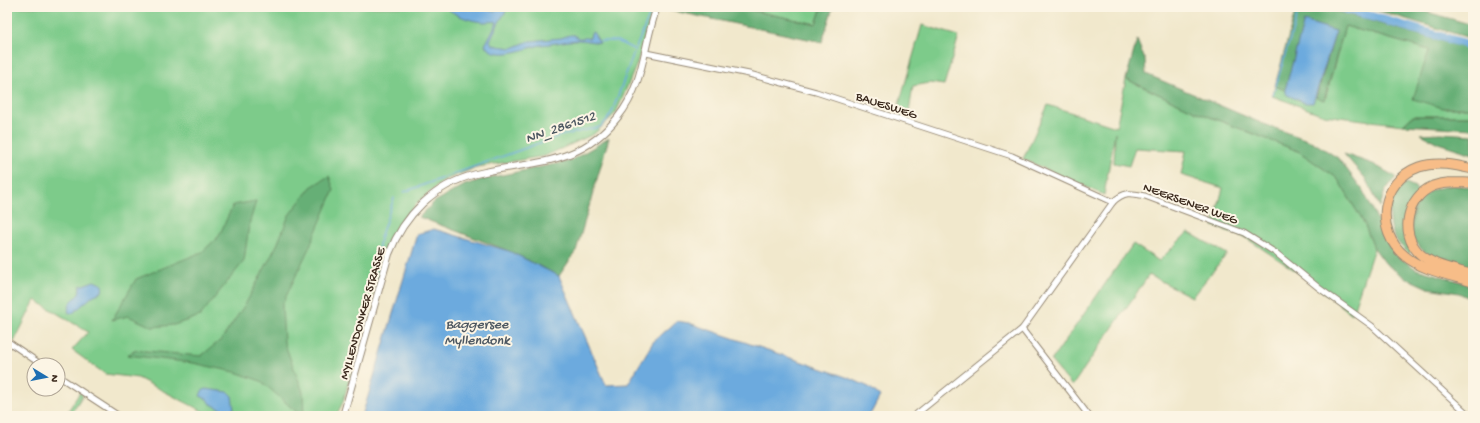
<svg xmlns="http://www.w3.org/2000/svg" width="1480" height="423" font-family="'Gochi Hand',sans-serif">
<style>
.green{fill:#7dcb8a;stroke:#5c7a54}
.forest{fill:#66af76;stroke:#506c4a}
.water{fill:#6caade;stroke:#546a7e}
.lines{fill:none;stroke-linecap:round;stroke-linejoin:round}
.stream{stroke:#6caade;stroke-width:1.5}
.river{stroke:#6caade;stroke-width:9}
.minor-casing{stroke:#968975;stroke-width:7}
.tertiary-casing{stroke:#968975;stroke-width:8}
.motorway-casing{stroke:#968975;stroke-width:11}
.minor{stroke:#fff;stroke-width:5}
.tertiary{stroke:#fff;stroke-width:6}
.motorway{stroke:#f7bd88;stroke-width:9}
.labels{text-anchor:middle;stroke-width:4;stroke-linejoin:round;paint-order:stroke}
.street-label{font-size:13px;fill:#3b2a1e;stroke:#fcf5e5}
.water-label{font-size:14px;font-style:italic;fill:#4c5761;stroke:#fcf5e5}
</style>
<rect width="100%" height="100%" fill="#fcf5e5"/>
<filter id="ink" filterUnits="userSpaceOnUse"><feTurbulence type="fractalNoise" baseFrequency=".025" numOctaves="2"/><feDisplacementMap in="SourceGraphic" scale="8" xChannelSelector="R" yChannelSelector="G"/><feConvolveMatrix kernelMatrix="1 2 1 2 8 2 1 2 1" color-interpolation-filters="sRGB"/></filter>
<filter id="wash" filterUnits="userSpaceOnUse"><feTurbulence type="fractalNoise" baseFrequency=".012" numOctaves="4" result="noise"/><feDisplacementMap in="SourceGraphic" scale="16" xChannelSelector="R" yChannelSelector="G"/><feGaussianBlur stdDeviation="0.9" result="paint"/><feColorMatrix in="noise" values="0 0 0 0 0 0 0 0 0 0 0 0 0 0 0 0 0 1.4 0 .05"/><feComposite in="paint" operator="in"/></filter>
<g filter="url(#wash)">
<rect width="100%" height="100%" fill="#f1e8cc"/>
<!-- green -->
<g class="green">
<path d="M7,7H655L636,66L616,113L594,134L545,156L477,167L445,180L419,201L397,226L384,254L343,402L336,416H212L138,378L105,374L72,350L88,332L35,300L14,342L7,338Z"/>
<path d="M736,7H822L816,24Z"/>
<path d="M922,25L959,36L944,85L930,83L913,86L908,119L896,115Z"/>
<path d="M1345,26L1429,50L1443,108H1473V116H1413L1403,125L1324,115L1272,96L1275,86L1285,90L1336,31L1316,97L1325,100Z"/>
<path d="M1126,79L1197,112L1298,151L1337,178L1364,223L1374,248L1352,314L1299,273L1246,238L1213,226L1223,188L1181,175L1186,151L1135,148L1129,166L1114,163L1115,133L1104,195L1023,159L1048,105L1116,127Z"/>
<path d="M1188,232L1227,254L1192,297L1149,275L1072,386L1051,361L1133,244L1159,261Z"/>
<path d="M80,392L83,395L69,416H65Z"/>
</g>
<!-- forest -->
<g class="forest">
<path d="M665,7H736L816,24L822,7H833L822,42L664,9Z"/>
<path d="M1277,7H1321L1473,50V108H1443L1413,99L1429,50L1345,26L1324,100L1316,98L1336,31L1304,21L1285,90L1275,86L1295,12Z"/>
<path d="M1366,7H1409L1473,25V39Z"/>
<path d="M1137,40L1145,60L1146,74L1261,123L1313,142L1338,158L1362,189L1374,212L1384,238L1397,255L1416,269L1473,285V300L1459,293L1428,288L1406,278L1386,264L1374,248L1364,223L1337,178L1298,151L1197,112L1126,79Z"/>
<path d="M1413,116H1473V129L1403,125Z"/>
<path d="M1441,133L1473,135V154L1438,143L1421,134Z"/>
<path d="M609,138L576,251L559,276L509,251L419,217L434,202L465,185L483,179L570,161Z"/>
<path d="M1344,154L1373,164L1396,177L1385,191L1380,207L1365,178Z"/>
<path d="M329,176L334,190L309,248L282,305L284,342L303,392L304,416H301L261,381L235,372L193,363L127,355L136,350L201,356L222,339L246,303L277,245L289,215L311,187Z"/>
<path d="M1406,183L1415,187L1417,191L1408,241L1411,251L1409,254C1403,248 1396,242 1393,234C1387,217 1389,193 1406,183Z"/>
<path d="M1451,185L1473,187V270C1455,268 1423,257 1414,240C1410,232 1412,224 1413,216C1415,206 1421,196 1430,191C1436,188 1444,187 1451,185Z"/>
<path d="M256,201L249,225L244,261L200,316L174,325L152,327L128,316L112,320L136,279L202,252L219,236L233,205Z"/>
</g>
<!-- water -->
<g class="water">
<path d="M444,7H482L495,12L498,7H509C502,16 494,31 490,41L492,44L497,46L512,48L529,41L561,38L570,35H574L578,38H590L591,33L593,32L600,43C593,42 585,40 578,40C566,41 553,44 541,45C527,48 495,62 485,45L497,22C493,21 488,22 484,22C468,21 456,15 444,7Z"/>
<path d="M1304,21L1336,31L1313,103H1305L1287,95L1285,90Z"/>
<path d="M434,229L509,251L559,276L606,385L628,384L653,342L677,321L689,323L849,378L869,387L880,396L871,413L868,416H362L417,234Z"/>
<path d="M94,281L103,285L102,292L94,295L73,313H69L68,310L70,303L79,294L80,286Z"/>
<path d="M206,389L228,392L232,396L234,409L228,413L209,403L207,399L200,396L202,391Z"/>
</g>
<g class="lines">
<!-- stream -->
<g class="stream">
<path d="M600,41H617L635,50"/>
<path d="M1273,95L1298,12"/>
<path d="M404,192L559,136L600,127L607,120L612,112L633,55L653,7"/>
<path d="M375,279L380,238L394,198"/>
</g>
<!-- river -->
<path class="river" d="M1339,7L1473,46"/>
</g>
</g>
<g filter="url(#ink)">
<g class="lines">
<!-- minor casing -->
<g class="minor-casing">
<g id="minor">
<path d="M646,53L749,74L816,92L1012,156L1113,202"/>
<path d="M1022,329L1089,416"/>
<path d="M7,341L42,365"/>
<path d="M58,376L119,416"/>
<path d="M914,416L1022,329L1113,202C1125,191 1131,193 1145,196L1244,233L1276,253L1319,288L1372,326L1470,416"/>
</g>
</g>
<!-- tertiary casing -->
<g class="tertiary-casing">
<path id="tertiary" d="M343,416L389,254C404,215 434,185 476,174C531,160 578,168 618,117C645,83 643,45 657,7"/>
</g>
<!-- motorway casing -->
<g class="motorway-casing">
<g id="motorway">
<path d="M1473,169C1455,165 1437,161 1419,167C1380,181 1374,231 1405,256C1423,271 1451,275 1473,282"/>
<path d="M1473,183C1460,183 1446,181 1433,186C1407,197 1399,233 1419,253C1432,266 1456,269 1473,275"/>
</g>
</g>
<!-- minor -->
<use href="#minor" class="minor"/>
<!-- tertiary -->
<use href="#tertiary" class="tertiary"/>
<!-- motorway -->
<use href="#motorway" class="motorway"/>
</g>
</g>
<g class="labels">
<!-- street labels -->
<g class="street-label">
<text transform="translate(887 104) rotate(18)" y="5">BAUESWEG</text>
<text transform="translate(1191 202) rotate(20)" y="5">NEERSENER WEG</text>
<text transform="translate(361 313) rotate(-74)" y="5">MYLLENDONKER STRASSE</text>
</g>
<!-- water labels -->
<g class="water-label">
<text transform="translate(560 126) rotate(-19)" y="5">NN_2861512</text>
<text x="477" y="328">Baggersee<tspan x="477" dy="16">Myllendonk</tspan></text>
</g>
</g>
<!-- margin -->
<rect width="1480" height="423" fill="none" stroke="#fcf5e5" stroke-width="24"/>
<!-- north arrow -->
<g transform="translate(46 377) rotate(100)"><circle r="19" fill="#fcf5e5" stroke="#afa495"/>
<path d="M0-3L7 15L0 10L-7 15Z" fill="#1f6fb2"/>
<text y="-6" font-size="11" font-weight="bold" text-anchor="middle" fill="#3b2a1e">N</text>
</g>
</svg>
